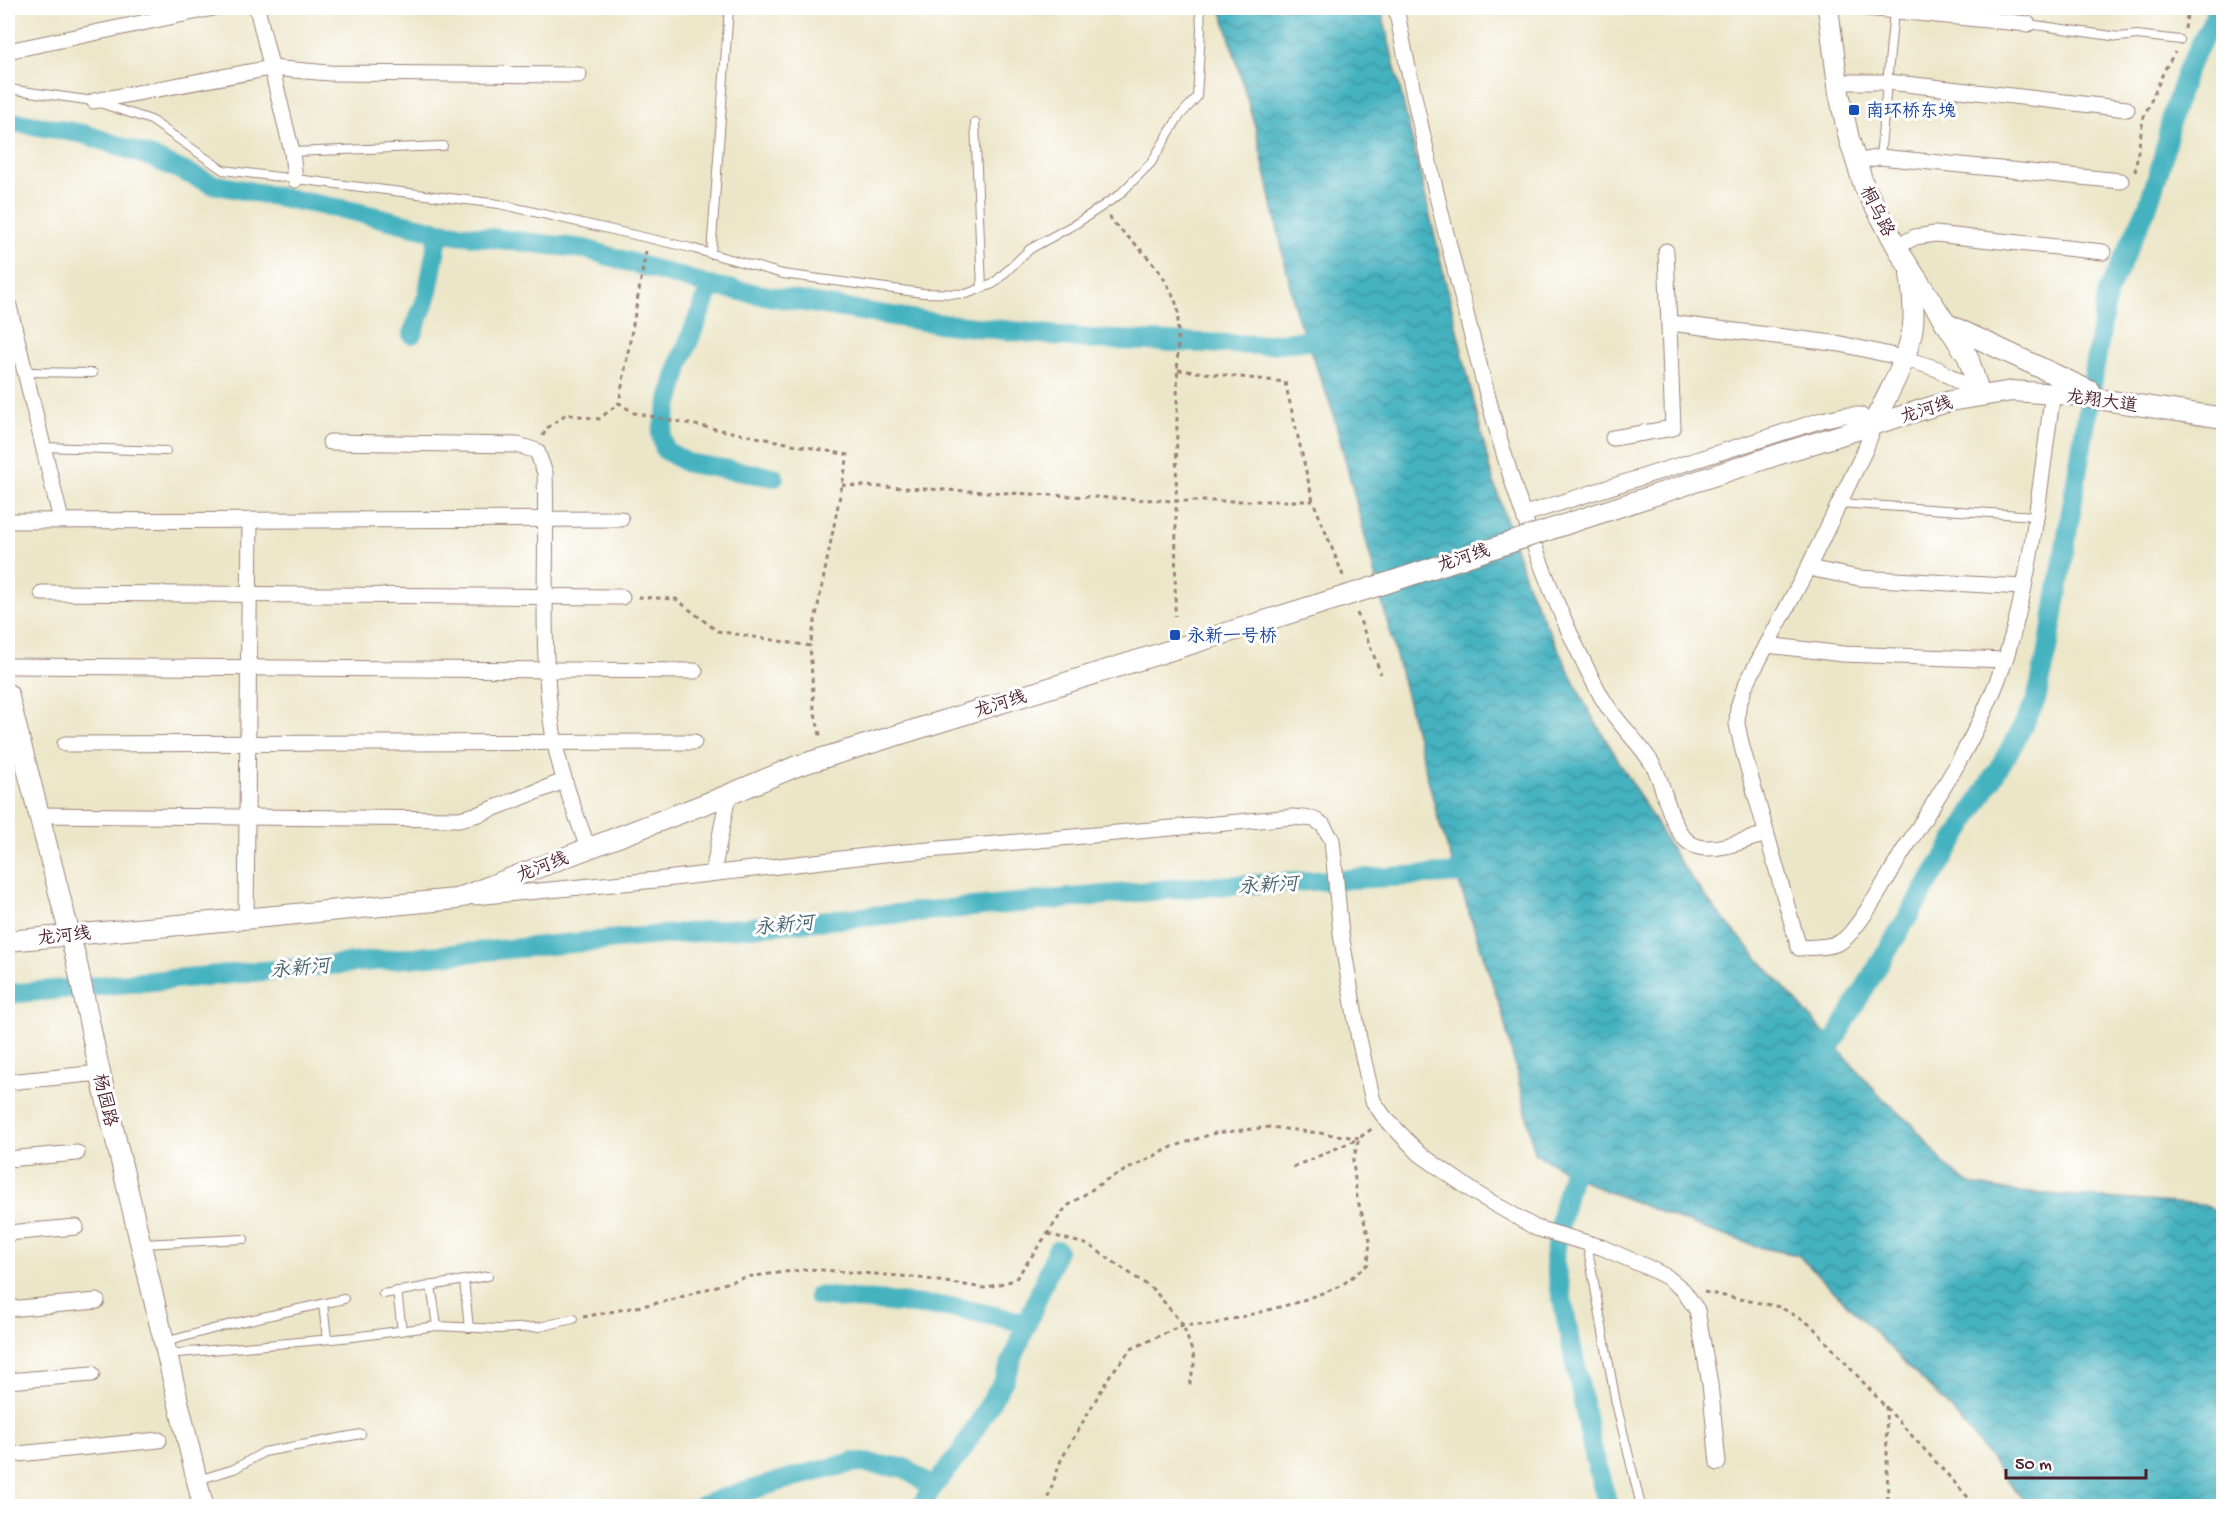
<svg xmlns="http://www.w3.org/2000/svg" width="2231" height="1514" font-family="'Gochi Hand','LXGW WenKai TC',sans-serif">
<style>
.water{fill:url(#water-waves);stroke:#476876;stroke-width:1.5}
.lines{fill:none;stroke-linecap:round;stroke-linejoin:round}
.canal{stroke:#44b2c0;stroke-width:20}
.service-casing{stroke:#9b827a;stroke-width:10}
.minor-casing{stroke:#9b827a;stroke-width:17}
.tertiary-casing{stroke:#9b827a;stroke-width:22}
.path{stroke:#9b827a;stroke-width:3;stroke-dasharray:4.5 4.5;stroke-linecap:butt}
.service{stroke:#fff;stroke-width:8}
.minor{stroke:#fff;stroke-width:15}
.tertiary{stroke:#fff;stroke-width:20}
.tertiary-bridge-casing{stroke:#9b827a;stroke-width:22;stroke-linecap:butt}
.tertiary-bridge{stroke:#fff;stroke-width:20}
.transit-dot{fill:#1a4fb4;stroke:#fff;stroke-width:2}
.labels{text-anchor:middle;stroke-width:6;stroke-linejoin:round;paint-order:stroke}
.transit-label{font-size:18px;fill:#164399;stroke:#fff;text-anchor:start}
.street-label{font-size:18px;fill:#4a1f2b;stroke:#fff}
.water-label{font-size:20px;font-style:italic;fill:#47616e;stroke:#fff}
</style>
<defs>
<pattern id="water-waves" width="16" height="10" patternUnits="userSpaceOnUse" patternTransform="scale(1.5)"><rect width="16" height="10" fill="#44b2c0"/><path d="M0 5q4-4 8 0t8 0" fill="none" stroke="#3b909c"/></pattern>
</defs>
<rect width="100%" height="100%" fill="#fff"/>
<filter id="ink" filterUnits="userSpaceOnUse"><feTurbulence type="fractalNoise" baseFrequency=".0167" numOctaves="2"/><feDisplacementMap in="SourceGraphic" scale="12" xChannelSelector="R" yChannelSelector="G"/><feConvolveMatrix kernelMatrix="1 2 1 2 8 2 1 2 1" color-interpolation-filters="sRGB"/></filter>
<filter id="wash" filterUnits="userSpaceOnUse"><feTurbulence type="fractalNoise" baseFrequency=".008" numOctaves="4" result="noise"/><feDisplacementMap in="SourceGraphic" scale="24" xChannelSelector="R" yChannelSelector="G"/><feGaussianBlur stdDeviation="1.35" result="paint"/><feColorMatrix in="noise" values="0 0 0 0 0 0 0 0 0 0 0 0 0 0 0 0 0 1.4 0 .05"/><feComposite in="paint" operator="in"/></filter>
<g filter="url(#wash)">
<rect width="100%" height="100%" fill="#ece6c8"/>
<!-- water -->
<path class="water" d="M1221,8H1381L1490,470L1528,587L1587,708L1676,857L1713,907L1878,1094L1913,1125L1946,1166L1970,1184L2019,1192L2203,1205L2223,1213V1506H2028L1952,1410L1798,1255L1762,1248L1696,1226L1596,1187L1534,1153L1527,1115L1502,1012L1439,822L1332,409L1296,313L1256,130Z"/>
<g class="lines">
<!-- canal -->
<g class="canal">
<path d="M8,121L84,134L151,157L212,184L352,211L439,232L585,249L711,286L816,304L936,323L1090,339L1259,345L1332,338"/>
<path d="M711,286L680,362L661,434L665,450L687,463L774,477"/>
<path d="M412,334L427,297L439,232"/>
<path d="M8,994L1183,888L1464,873L1482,868"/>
<path d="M1821,1067L1838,1034L1864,989L2015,741L2036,700L2048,650L2107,294L2147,208L2161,165L2173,112L2187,70L2219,8"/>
<path d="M1587,1153L1572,1173L1562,1213L1554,1259L1592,1447L1608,1506"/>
<path d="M818,1296L958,1308L1026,1323"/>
<path d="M702,1506L727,1497L791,1478L854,1462L905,1468L932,1488"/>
<path d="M921,1506L932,1488L959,1455L1004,1380L1057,1250"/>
</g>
</g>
</g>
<g filter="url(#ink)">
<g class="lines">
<!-- service casing -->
<g class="service-casing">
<g id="service">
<path d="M2028,24L2119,37L2137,35L2180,40"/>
<path d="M8,89L94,101L151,120L223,170L499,204L691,248L783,274L923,293L966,294L993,284L1030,249L1077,223L1119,195L1151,163L1178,118L1197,97L1201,30L1200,8"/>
<path d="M975,122L982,288"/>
<path d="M292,152L443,146"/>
<path d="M1880,157L1894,11"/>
<path d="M711,254L729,8"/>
<path d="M25,372L93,373"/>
<path d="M43,447L166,451"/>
<path d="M1839,503L2035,516"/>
<path d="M142,1244L244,1239"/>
<path d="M1587,1244L1616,1403L1641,1506"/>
<path d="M464,1280L469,1328"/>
<path d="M431,1285L437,1326"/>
<path d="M397,1291L402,1331"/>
<path d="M383,1294L488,1276"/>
<path d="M323,1304L327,1339"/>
<path d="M165,1342L231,1324L344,1299"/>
<path d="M168,1354L353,1337L437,1326L498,1329L539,1327L573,1319"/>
<path d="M198,1480L234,1469L264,1452L361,1434"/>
</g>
</g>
<!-- minor casing -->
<g class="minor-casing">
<g id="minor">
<path d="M257,8L292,152L295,180"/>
<path d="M1396,8C1414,102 1436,195 1460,289C1494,428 1532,568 1600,694C1614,721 1638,740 1653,765C1666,786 1670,841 1699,847C1718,852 1748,839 1766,834"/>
<path d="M1866,8L2028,24"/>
<path d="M8,51L213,8"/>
<path d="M1837,82H1888L2127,109"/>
<path d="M94,101L271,68L329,73L579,75"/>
<path d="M1856,162L1880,157L2121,181"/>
<path d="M1896,247L1915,237L1935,234L2103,252"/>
<path d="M8,302L61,520"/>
<path d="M1670,323L1841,344L1903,358L1938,369L1980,395"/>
<path d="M1613,438L1673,428L1666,251"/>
<path d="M330,442L518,445L537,451L545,473C548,561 539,651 554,739C561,776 575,812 588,848"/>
<path d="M1525,514L1822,420L1844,415H1860L1872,425L1870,437L1865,450L1808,568L1745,686L1738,707L1737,724L1742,747L1799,948C1811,947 1829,948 1840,942C1856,934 1891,872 1902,853C1942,792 1983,727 2006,657C2033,572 2040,481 2053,393"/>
<path d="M8,521L621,519"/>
<path d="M1808,568L1859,578L2023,587"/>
<path d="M42,593L622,597"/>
<path d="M1767,645L1843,654L2005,660"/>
<path d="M8,666L695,671"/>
<path d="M65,744L694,742"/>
<path d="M38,815L459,819L479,814L564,781"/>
<path d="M713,873L728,795"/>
<path d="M474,897L656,880L884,854L1293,817L1314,819L1323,825L1332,840L1341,934L1359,1039L1373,1101L1385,1118L1420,1154L1477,1194L1536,1228L1601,1247L1647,1267L1667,1277L1683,1290L1697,1310L1710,1384L1718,1463"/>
<path d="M246,918L250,520"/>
<path d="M8,1082L100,1073"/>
<path d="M8,1159L77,1153"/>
<path d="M8,1233L76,1227"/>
<path d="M8,1309L97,1301"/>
<path d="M8,1381L92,1374"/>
<path d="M8,1455L159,1440"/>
</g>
</g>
<!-- tertiary casing -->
<g class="tertiary-casing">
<g id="tertiary">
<path d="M1828,8L1839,93L1849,139L1864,186L1902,256L1968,357L1980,395"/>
<path d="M1945,323L2090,391"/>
<path d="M1872,425C1886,399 1910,355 1913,325C1915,308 1912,290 1910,273"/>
<path d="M1792,450L1950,401L2012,391L2071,395L2224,418"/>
<path d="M8,694L76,959L100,1073L203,1506"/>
<path d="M8,941L456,899L728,795L797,766L969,713"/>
</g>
</g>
<!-- path -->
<g class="path">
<path d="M2185,29L2188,8"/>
<path d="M2135,172L2143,119L2164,71L2175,52"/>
<path d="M1110,216L1112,222C1141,249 1166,271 1178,309L1175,616"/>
<path d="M646,251L619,403L634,413L848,455L810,646"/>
<path d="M1178,370L1285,382L1313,501L1344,578"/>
<path d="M543,436L546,429L566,414L599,419L619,403"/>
<path d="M842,485L1176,501H1313"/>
<path d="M638,597L676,599L717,631L810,646L814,709L821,739"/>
<path d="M1357,613L1381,674"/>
<path d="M1293,1167L1358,1139"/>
<path d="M1048,1234L1089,1245L1154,1290L1183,1325L1195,1360L1189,1387"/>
<path d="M1704,1292L1780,1307L1811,1325L1976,1506"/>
<path d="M583,1317L668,1301L746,1277L809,1269L913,1277L984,1288L1015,1280L1066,1207L1106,1180L1172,1147L1215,1133L1270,1127L1359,1138"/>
<path d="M1886,1406L1888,1506"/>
<path d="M1045,1506L1061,1460L1110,1375L1131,1349L1183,1325H1210L1295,1303L1341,1286L1368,1264L1370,1240L1357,1198L1353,1161L1359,1138L1373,1128"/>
</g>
<!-- service -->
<use href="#service" class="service"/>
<!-- minor -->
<use href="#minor" class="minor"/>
<!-- tertiary -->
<use href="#tertiary" class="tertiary"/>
<!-- tertiary-bridge casing -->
<g class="tertiary-bridge-casing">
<path id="tertiary-bridge" d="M969,713L1387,583L1792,450"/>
</g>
<!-- tertiary-bridge -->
<use href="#tertiary-bridge" class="tertiary-bridge"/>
</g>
</g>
<!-- markers -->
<g class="transit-dot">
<rect x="1848" y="104" width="12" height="12" rx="3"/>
<rect x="1169" y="629" width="12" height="12" rx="3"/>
</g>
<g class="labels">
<!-- transit labels -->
<g class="transit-label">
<text x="1866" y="116">南环桥东堍</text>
<text x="1187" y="641">永新一号桥</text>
</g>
<!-- street labels -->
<g class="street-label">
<text transform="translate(1878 211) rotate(63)" y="6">桐乌路</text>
<text transform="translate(2102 400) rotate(8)" y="6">龙翔大道</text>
<text transform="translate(1926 409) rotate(-17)" y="6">龙河线</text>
<text transform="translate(1463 557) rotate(-18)" y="6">龙河线</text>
<text transform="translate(1000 703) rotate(-17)" y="6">龙河线</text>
<text transform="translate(542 866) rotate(-21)" y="6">龙河线</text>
<text transform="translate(64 935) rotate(-6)" y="6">龙河线</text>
<text transform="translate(106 1100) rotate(77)" y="6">杨园路</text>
</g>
<!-- water labels -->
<g class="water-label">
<text transform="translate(1268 884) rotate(-3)" y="7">永新河</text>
<text transform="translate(784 924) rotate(-5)" y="7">永新河</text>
<text transform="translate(300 967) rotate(-5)" y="7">永新河</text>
</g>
</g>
<!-- margin -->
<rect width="2231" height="1514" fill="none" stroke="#fff" stroke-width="30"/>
<!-- scale -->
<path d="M2006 1469v9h140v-9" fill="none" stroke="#4a1f2b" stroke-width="3"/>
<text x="2015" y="1469" font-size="18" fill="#4a1f2b" stroke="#ffffff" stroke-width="4.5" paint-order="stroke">50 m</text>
</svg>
